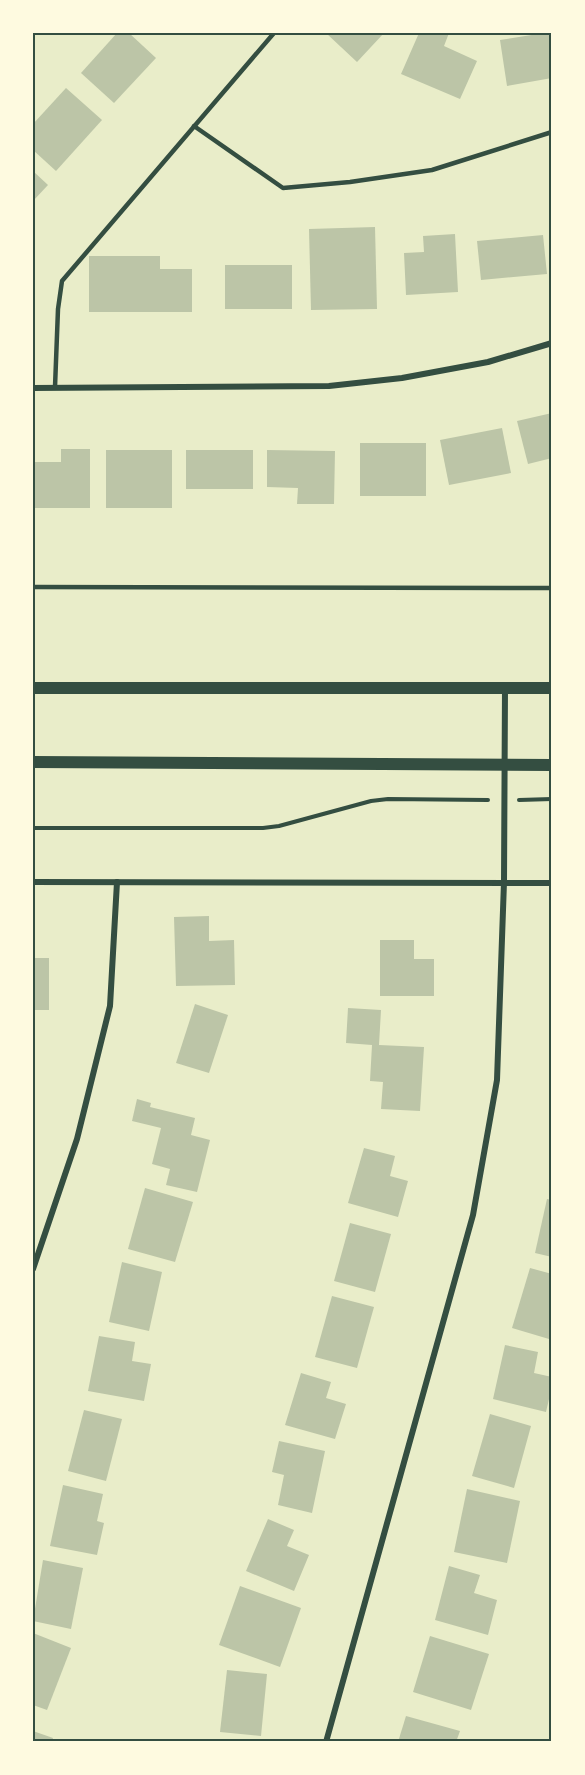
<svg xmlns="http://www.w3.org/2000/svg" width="585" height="1775" font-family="Roboto,sans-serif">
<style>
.building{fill:#bcc5a7}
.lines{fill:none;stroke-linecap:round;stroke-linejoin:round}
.path{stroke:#344e41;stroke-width:4}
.service{stroke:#344e41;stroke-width:4.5}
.minor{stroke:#344e41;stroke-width:6}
.secondary{stroke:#344e41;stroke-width:12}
.neatline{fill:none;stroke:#344e41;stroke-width:2}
</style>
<rect width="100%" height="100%" fill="#e9edc9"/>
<!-- building -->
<g class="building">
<path d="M117,33H129L156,58L114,103L81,73Z"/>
<path d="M326,33H384L357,62Z"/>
<path d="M419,33H449L444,46L477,61L460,99L401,74Z"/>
<path d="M544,33H552V78L507,86L500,40Z"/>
<path d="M66,88L102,120L56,171L33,150V124Z"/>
<path d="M33,171L48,185L33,201Z"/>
<path d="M375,227L377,309L311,310L309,229Z"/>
<path d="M455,234L458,292L406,295L404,253L424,252L423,236Z"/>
<path d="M543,235L547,274L481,280L477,241Z"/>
<path d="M89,256H160V269H192V312H89Z"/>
<rect x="225" y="265" width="67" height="44"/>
<path d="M552,413V458L528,464L517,421Z"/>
<path d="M502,428L511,473L449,485L440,440Z"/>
<rect x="360" y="443" width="66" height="53"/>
<path d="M61,449H90V508H33V462H61Z"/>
<rect x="106" y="450" width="66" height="58"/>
<rect x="186" y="450" width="67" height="39"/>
<path d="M267,450L335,451L334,504H297L298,488L267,487Z"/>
<path d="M209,916V941L234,940L235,985L176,986L174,917Z"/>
<path d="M380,940H414V959H434V996H380Z"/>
<rect x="33" y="958" width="16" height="52"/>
<path d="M195,1004L228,1015L209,1073L176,1063Z"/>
<path d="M348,1008L381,1010L379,1045L424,1047L420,1111L381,1109L383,1082L370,1081L372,1045L346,1043Z"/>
<path d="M137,1099L151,1103L150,1107L195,1118L191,1135L210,1140L197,1192L166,1185L170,1169L152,1164L161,1128L132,1121Z"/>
<path d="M364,1148L395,1156L390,1176L408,1181L398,1217L348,1203Z"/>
<path d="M145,1188L193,1202L175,1262L128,1249Z"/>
<path d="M547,1199L552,1200V1257L535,1253Z"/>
<path d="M350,1223L391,1234L375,1292L334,1281Z"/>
<path d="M122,1262L162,1272L149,1331L109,1322Z"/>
<path d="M530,1268L552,1274V1329L549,1339L512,1328Z"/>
<path d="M332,1296L374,1307L357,1368L315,1357Z"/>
<path d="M99,1336L135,1342L132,1361L151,1364L144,1401L88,1391Z"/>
<path d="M505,1345L538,1352L534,1373L552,1377V1386L546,1412L493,1399Z"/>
<path d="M301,1373L331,1382L326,1398L346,1404L335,1439L285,1425Z"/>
<path d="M84,1410L122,1419L106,1481L68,1471Z"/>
<path d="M490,1414L531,1426L514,1488L472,1476Z"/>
<path d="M279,1441L325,1451L312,1513L278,1505L284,1475L272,1472Z"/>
<path d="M63,1485L103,1494L97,1521L104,1523L97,1555L50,1546Z"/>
<path d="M467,1489L520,1501L507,1563L454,1552Z"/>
<path d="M268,1519L294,1530L287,1546L309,1555L294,1591L246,1571Z"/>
<path d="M43,1560L83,1568L71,1629L33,1621Z"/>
<path d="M449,1566L480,1575L474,1593L497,1600L488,1635L435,1620Z"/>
<path d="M240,1586L301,1608L280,1667L219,1645Z"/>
<path d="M33,1633L71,1648L47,1710L33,1705Z"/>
<path d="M430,1636L489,1654L471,1710L413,1692Z"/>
<path d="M227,1670L267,1674L261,1736L220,1732Z"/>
<path d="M406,1716L460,1731L456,1742H398Z"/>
<path d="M33,1731L53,1738L52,1742H33Z"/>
</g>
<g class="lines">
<!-- path -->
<g class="path">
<path d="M519,800L552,799"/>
<path d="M33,828H263L279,826L371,801L388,799L488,800"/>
</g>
<!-- service -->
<g class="service">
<path d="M194,126L283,188L350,182L432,170L552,132"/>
<path d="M55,387L58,309L62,281L274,33"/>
<path d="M33,587L552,588"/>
</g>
<!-- minor -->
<g class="minor">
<path d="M33,388L329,386L402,378L488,362L552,343"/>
<path d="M33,882L552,883"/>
<path d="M33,1269L77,1139L110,1006L117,882"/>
<path d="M326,1742L473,1215L497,1080L504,882L505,688"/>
</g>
<!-- secondary -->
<g class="secondary">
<path d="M33,688H552"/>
<path d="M33,762L552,765"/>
</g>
</g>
<!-- border -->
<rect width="585" height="1775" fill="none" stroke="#fefae0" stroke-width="69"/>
<rect x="34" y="34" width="516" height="1706" class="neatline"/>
</svg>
